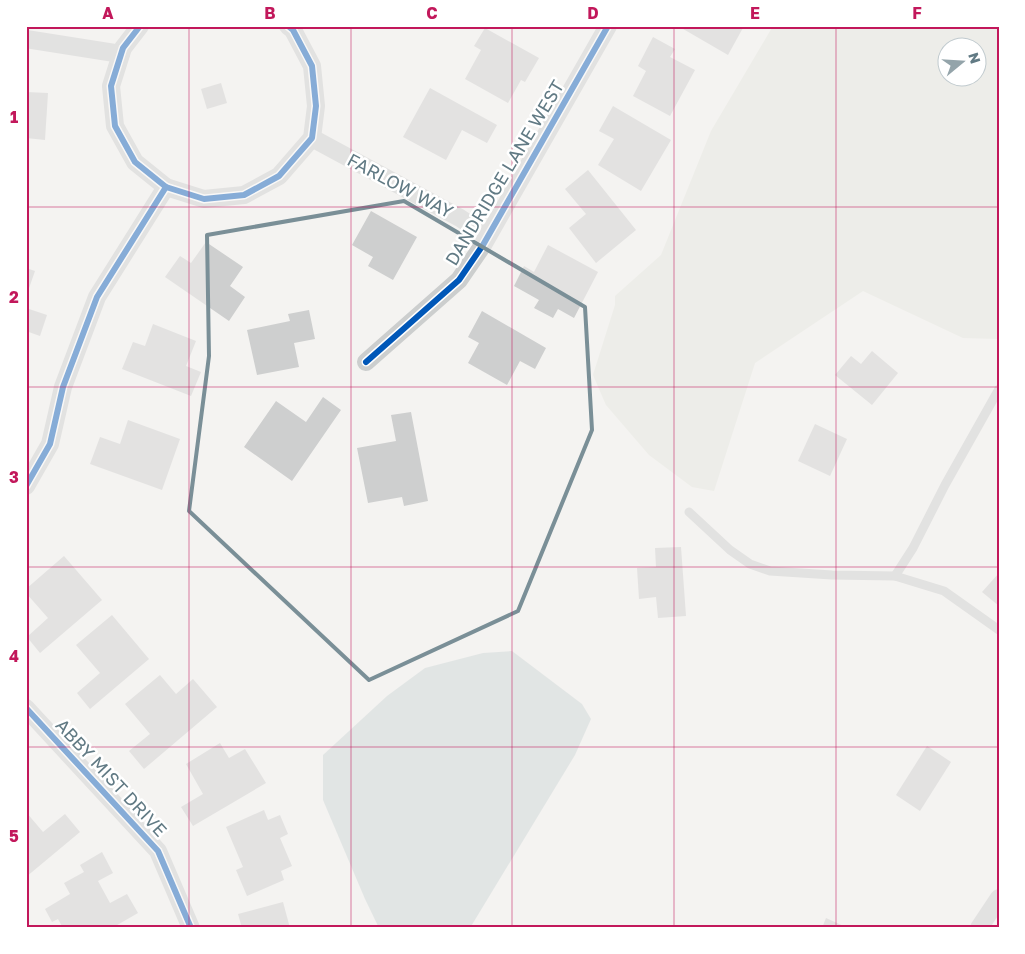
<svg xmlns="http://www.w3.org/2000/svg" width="1025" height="954" font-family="'Golos Text',sans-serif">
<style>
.green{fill:#e4e7df;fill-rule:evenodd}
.water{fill:#cbd6d6}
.building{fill:#cecfcf}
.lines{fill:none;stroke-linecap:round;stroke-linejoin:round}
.service{stroke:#cccece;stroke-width:9}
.minor{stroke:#cccece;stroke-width:18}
.cycleway-casing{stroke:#fff;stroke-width:9}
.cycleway{stroke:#0057b8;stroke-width:6}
.marked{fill:none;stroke:#7a8f97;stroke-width:4;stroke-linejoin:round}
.grid{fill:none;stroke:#c2185b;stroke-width:1;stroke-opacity:0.55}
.labels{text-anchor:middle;stroke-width:5;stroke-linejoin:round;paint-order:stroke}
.street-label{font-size:18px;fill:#617a84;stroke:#fff}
.neatline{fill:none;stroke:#c2185b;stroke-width:2}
.grid-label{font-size:16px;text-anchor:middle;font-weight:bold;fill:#c2185b}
</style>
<rect width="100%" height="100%" fill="#f4f3f1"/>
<!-- green -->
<path class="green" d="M773,26H999V339L963,338L863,291L755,363L714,491L692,487L649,455L606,405L593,375L615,305V296L661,255L711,131ZM948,48H978V78H948Z"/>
<!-- water -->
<path class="water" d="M512,651L582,704L591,719L575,755L470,928H379L365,899L323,800V755L387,696L425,668L483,653Z"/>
<!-- building -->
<g class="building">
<path d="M678,26H744L728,55Z"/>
<path d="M485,28L539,58L525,82L521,80L508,103L465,79L481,50L474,46Z"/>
<path d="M653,37L675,49L670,57L695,70L670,116L633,96L646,71L638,66Z"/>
<path d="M221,83L227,103L207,109L201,89Z"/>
<path d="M430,88L497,125L487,143L462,130L446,160L403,137Z"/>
<path d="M26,92L48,93L45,140L26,138Z"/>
<path d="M613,106L671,140L641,191L598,165L614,139L599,131Z"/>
<path d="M588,170L636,230L596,263L569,228L586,214L565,189Z"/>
<path d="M371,211L417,237L393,280L368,266L373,257L352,245Z"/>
<path d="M206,242L243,267L230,286L245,297L229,321L165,277L180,256L191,263Z"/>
<path d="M548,245L598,272L574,318L558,309L553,318L534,308L539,300L514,286L524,266L534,272Z"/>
<path d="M26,268L35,271L27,294H26Z"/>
<path d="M26,308L47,315L40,336L26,331Z"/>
<path d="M309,310L315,339L294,343L299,367L257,375L247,330L290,321L288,314Z"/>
<path d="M482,311L546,348L535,369L520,361L507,385L468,363L479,343L468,337Z"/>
<path d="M153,324L196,341L186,366L201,372L191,396L122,369L133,342L145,346Z"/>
<path d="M872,351L898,373L872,405L835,375L851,356L861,364Z"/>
<path d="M323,397L341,410L292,481L244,447L276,401L306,422Z"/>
<path d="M411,412L428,501L404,506L402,497L368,503L357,448L396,441L391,415Z"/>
<path d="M128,420L180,439L162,490L90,464L100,437L120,444Z"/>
<path d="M815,424L847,439L830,476L798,461Z"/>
<path d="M681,547L686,616L658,618L656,597L639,599L637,568L656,567L655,548Z"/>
<path d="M64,556L102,600L40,653L27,637L48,618L26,593V589Z"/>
<path d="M999,573V606L982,592Z"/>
<path d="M112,615L149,659L90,709L77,693L100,673L76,645Z"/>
<path d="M160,675L176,694L193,679L217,707L144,769L129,751L150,734L125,704Z"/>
<path d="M220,743L229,758L245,749L266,783L193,826L181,807L203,794L186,764Z"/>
<path d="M927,746L951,762L920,811L896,795Z"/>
<path d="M264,810L268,820L280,815L288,834L280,838L292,866L281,871L284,880L247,896L236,870L243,867L226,827Z"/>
<path d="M26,812L43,832L65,814L80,832L26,877Z"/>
<path d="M102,852L113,873L98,881L110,903L127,894L138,913L112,928H63L58,919L52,922L45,909L70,894L64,883L84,872L80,865Z"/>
<path d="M283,902L290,928H242L238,914Z"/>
<path d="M826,918L848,928H822Z"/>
</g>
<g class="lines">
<!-- service -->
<g class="service">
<path d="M689,512L730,550L750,564L770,571L832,575L895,576L944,591L999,630"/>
<path d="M895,576L913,548L945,485L999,389"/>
</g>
<!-- minor -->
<g class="minor">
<path d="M140,26L123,48L111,86L115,126L135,162L166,187L204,199L244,195L279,176L312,138L316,106L312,66L293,30L288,26"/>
<path d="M26,39L121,54"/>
<path d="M312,138L460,218L487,236"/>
<path d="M366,362L459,280L483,245L608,26"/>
<path d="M26,486L50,444L63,387L97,297L166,187"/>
<path d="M26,708L158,851L191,928"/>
<path d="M979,928L999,898"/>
</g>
<!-- cycleway casing -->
<g class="cycleway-casing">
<g id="cycleway">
<path d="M140,26L123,48L111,86L115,126L135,162L166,187L204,199L244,195L279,176L312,138L316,106L312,66L293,30L288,26"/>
<path d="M366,362L459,280L483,245L608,26"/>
<path d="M26,486L50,444L63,387L97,297L166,187"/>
<path d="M26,708L158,851L191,928"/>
</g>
</g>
<!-- cycleway -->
<use href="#cycleway" class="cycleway"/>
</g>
<!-- marked area -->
<path d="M0 0H1025V954H0ZM404,201L585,307L592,430L518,611L369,680L189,511L209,356L207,235Z" fill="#f4f3f1" fill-opacity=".55" fill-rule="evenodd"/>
<path class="marked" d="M404,201L585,307L592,430L518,611L369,680L189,511L209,356L207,235Z"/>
<!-- grid -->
<path class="grid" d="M189,26V928M351,26V928M512,26V928M674,26V928M836,26V928M26,207H999M26,387H999M26,567H999M26,747H999"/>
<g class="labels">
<!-- street labels -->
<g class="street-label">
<text transform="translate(505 173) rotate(-59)" y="6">DANDRIDGE LANE WEST</text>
<text transform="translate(400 186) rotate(28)" y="6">FARLOW WAY</text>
<text transform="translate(111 778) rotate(47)" y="6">ABBY MIST DRIVE</text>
</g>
</g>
<!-- border -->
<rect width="1025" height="954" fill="none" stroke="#ffffff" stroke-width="55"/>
<!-- north arrow -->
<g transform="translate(962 62) rotate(72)"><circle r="24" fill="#ffffff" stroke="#c0cace"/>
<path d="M0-4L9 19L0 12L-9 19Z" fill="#94a4aa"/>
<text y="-8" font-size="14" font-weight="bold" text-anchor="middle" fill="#617a84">N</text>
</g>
<rect x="28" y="28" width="970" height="898" class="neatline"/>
<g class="grid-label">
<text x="108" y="19">A</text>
<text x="270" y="19">B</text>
<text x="432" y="19">C</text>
<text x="593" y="19">D</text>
<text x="755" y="19">E</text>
<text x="917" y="19">F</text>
<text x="14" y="123">1</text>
<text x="14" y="303">2</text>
<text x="14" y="483">3</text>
<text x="14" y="662">4</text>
<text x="14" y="842">5</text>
</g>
</svg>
